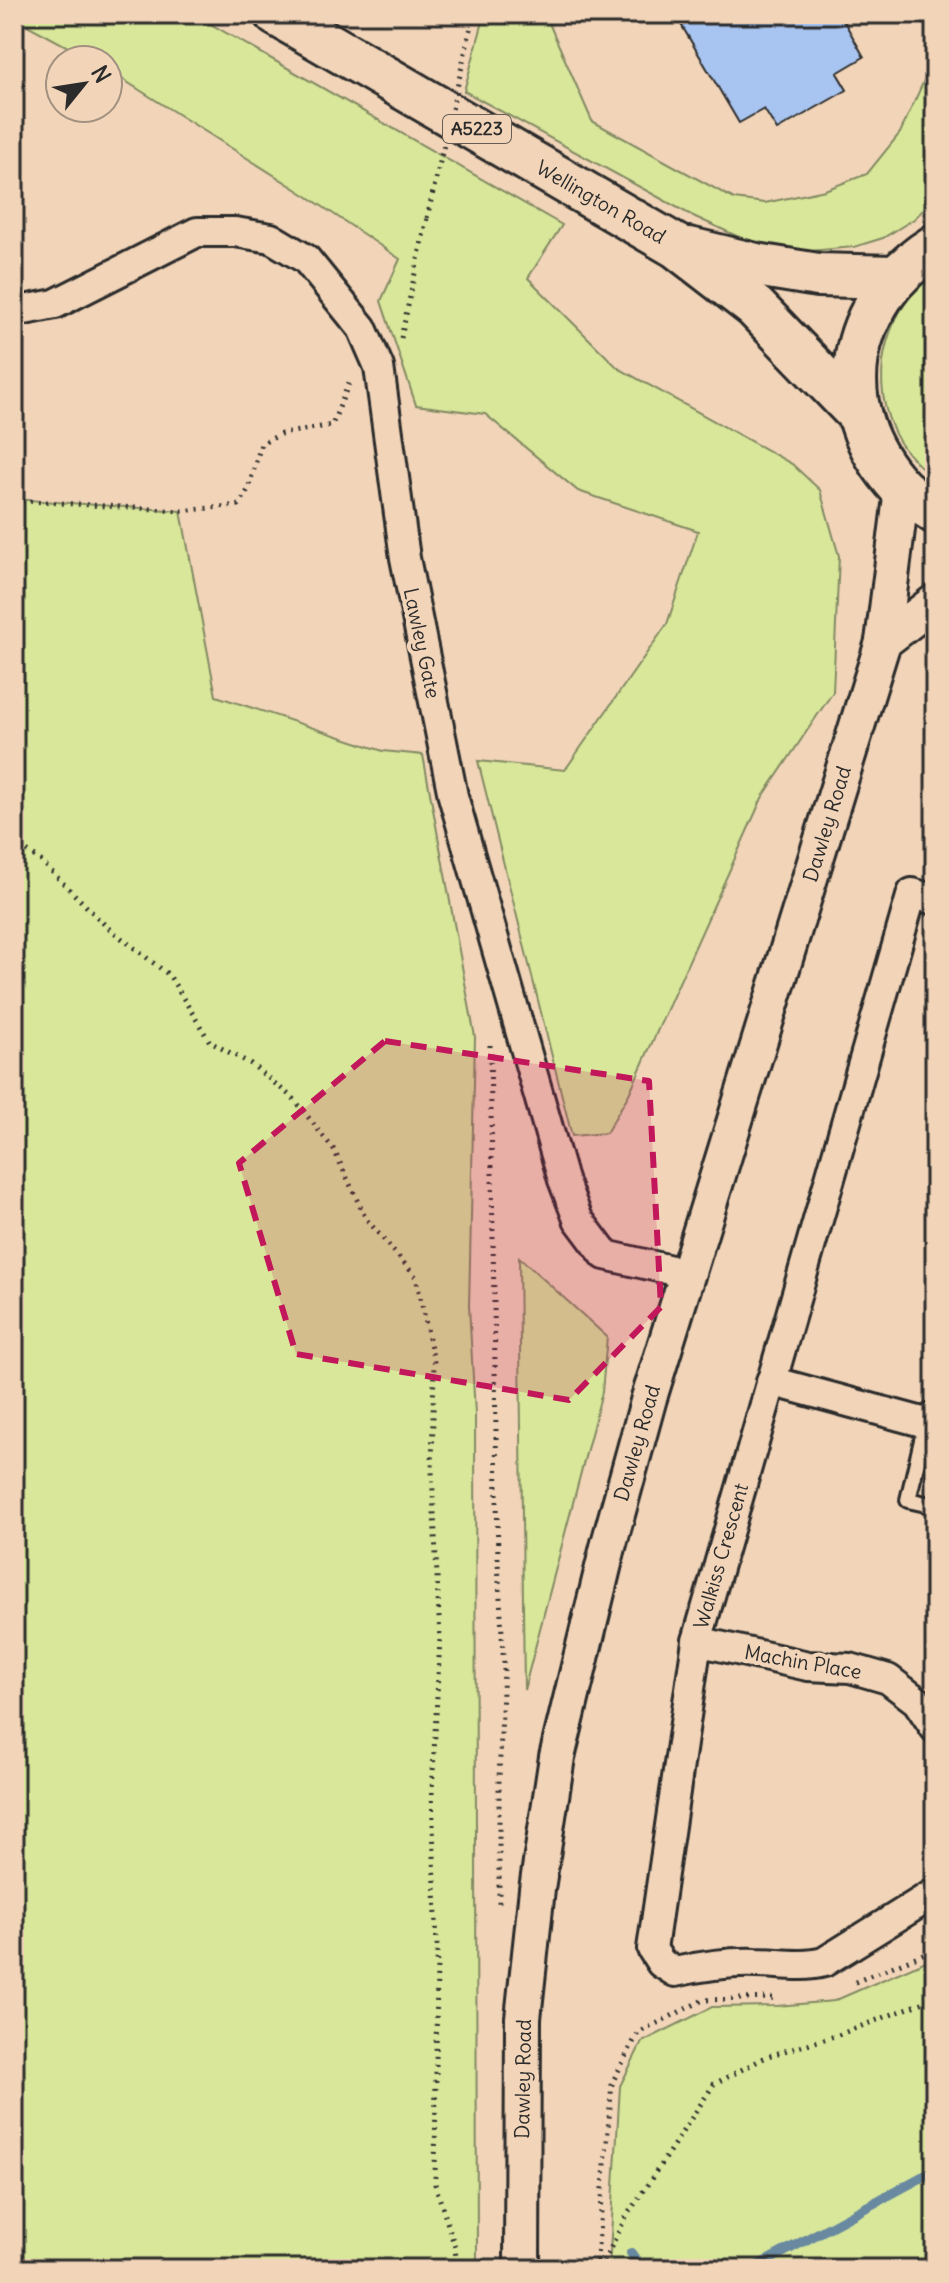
<svg xmlns="http://www.w3.org/2000/svg" width="949" height="2283" font-family="Delius,sans-serif">
<style>
.green{fill:#d9e79a;stroke:#828962;stroke-width:2}
.lines{fill:none;stroke-linecap:round;stroke-linejoin:round}
.stream{stroke:#6789a0;stroke-width:10}
.building{fill:#a8c4f0;stroke:#2b2b2b;stroke-width:2}
.service-casing{stroke:#2b2b2b;stroke-width:20}
.minor-casing{stroke:#2b2b2b;stroke-width:34}
.tertiary-casing{stroke:#2b2b2b;stroke-width:40}
.primary-casing{stroke:#2b2b2b;stroke-width:48}
.path{stroke:#2b2b2b;stroke-width:5;stroke-dasharray:2 6;stroke-linecap:butt}
.service{stroke:#f2d5b9;stroke-width:14}
.minor{stroke:#f2d5b9;stroke-width:28}
.tertiary{stroke:#f2d5b9;stroke-width:34}
.primary{stroke:#f2d5b9;stroke-width:42}
.path-bridge{stroke:#2b2b2b;stroke-width:5;stroke-dasharray:2 6;stroke-linecap:butt}
.marked{fill:#c2185b;fill-opacity:0.2;stroke:#c2185b;stroke-width:6;stroke-dasharray:16 10;stroke-linejoin:round}
.labels{text-anchor:middle;stroke-width:8;stroke-linejoin:round;paint-order:stroke}
.shield{fill:#f2d5b9;stroke:#675e56;stroke-width:2}
.shield-label{font-size:18px;font-weight:bold;fill:#2b2b2b}
.street-label{font-size:20px;fill:#2b2b2b;stroke:#f2d5b9}
</style>
<rect width="100%" height="100%" fill="#f2d5b9"/>
<filter id="ink" filterUnits="userSpaceOnUse"><feTurbulence type="fractalNoise" baseFrequency=".0125" numOctaves="2"/><feDisplacementMap in="SourceGraphic" scale="16" xChannelSelector="R" yChannelSelector="G"/><feConvolveMatrix kernelMatrix="1 2 1 2 8 2 1 2 1" color-interpolation-filters="sRGB"/></filter>
<g filter="url(#ink)">
<!-- green -->
<g class="green">
<path d="M14,14H193L562,225L528,278L618,368L792,464L820,490L839,556L833,692L762,798L629,1094L606,1133L572,1136L478,761L565,770L667,624L698,531L578,491L485,414L416,405L381,301L400,259L307,196L108,70V60H92L14,18Z"/>
<path d="M485,14H545L592,121L734,199L765,203L825,190L867,174L900,133L927,74L931,32L929,14H935V198L914,219L883,238L854,247L798,252L754,244L691,215L464,91Z"/>
<path d="M935,274V478C917,465 900,448 892,427C869,374 887,306 935,274Z"/>
<path d="M14,499L181,511L216,696L383,751L423,755L475,1037L469,1306L475,1414L477,2269H14Z"/>
<path d="M519,1257L607,1337L602,1392L524,1690Z"/>
<path d="M935,1957V2268L609,2269L620,2086L642,2042L712,2007L777,2006L834,2001Z"/>
</g>
<g class="lines">
<!-- stream -->
<g class="stream">
<path d="M631,2253L642,2269"/>
<path d="M752,2269L935,2170"/>
</g>
</g>
<!-- building -->
<path class="building" d="M703,14H840L864,57L837,73L847,90L777,130L764,109L739,123L682,26Z"/>
<g class="lines">
<!-- service casing -->
<g class="service-casing">
<path id="service" d="M926,1423L908,1500L935,1506"/>
</g>
<!-- minor casing -->
<g class="minor-casing">
<g id="minor">
<path d="M14,312L55,304L197,232H235L271,238L306,259L362,328L379,367L405,558L453,796L563,1180L578,1219L605,1255L689,1274"/>
<path d="M935,900L912,893L697,1641L652,1949L661,1963L675,1972C702,1966 729,1962 756,1963C779,1963 802,1968 824,1962L935,1893"/>
<path d="M771,1381L926,1423L935,1416"/>
<path d="M697,1641L808,1666L850,1668L888,1679L917,1701L935,1728"/>
</g>
</g>
<!-- tertiary casing -->
<g class="tertiary-casing">
<g id="tertiary">
<path d="M883,642L935,602"/>
<path d="M522,2269L523,2018L537,1889L557,1757L608,1547L649,1398L883,642L902,489"/>
</g>
</g>
<!-- primary casing -->
<g class="primary-casing">
<g id="primary">
<path d="M276,14L676,246L755,307L859,415"/>
<path d="M935,246C846,302 827,408 900,487C909,497 924,504 935,512"/>
<path d="M689,249L756,265L818,275L894,277"/>
</g>
</g>
<!-- path -->
<g class="path">
<path d="M401,338L427,218"/>
<path d="M14,500L181,511L239,505L248,490L261,444L281,434L332,425L349,383"/>
<path d="M14,842L41,861L106,926L169,975L210,1042L251,1064L294,1099L334,1150L366,1219L416,1277L434,1362L432,1471L440,1639L432,1791L437,1950L435,2184L455,2247L457,2269"/>
<path d="M490,1045L498,1562L504,1669L499,1778V1903"/>
<path d="M855,1982L935,1949"/>
<path d="M596,2269L612,2083L638,2033L703,2000L776,1998"/>
<path d="M600,2269L626,2217L714,2084L768,2056L838,2035L935,1998"/>
</g>
<!-- service -->
<use href="#service" class="service"/>
<!-- minor -->
<use href="#minor" class="minor"/>
<!-- tertiary -->
<use href="#tertiary" class="tertiary"/>
<!-- primary -->
<use href="#primary" class="primary"/>
<!-- path-bridge -->
<path class="path-bridge" d="M427,218L474,14"/>
</g>
</g>
<!-- marked area -->
<path class="marked" d="M385,1041L649,1081L661,1307L569,1400L296,1354L239,1163Z"/>
<g class="labels">
<!-- shield labels -->
<rect class="shield" x="443" y="115" width="68" height="28" rx="6"/>
<g class="shield-label">
<text x="477" y="135">A5223</text>
</g>
<!-- street labels -->
<g class="street-label">
<text transform="translate(601 202) rotate(30)" y="7">Wellington Road</text>
<text transform="translate(422 643) rotate(78)" y="7">Lawley Gate</text>
<text transform="translate(827 824) rotate(-73)" y="7">Dawley Road</text>
<text transform="translate(637 1443) rotate(-74)" y="7">Dawley Road</text>
<text transform="translate(721 1556) rotate(-74)" y="7">Walkiss Crescent</text>
<text transform="translate(803 1662) rotate(10)" y="7">Machin Place</text>
<text transform="translate(523 2079) rotate(-89)" y="7">Dawley Road</text>
</g>
</g>
<!-- margin -->
<rect width="949" height="2283" fill="none" stroke="#f2d5b9" stroke-width="48"/>
<rect x="24" y="24" width="901" height="2235" fill="none" stroke="#2b2b2b" stroke-width="3" filter="url(#ink)"/>
<!-- north arrow -->
<g transform="translate(84 84) rotate(60)"><circle r="38" fill="#f2d5b9" stroke="#a29180" stroke-width="2"/>
<path d="M0-6L14 30L0 20L-14 30Z" fill="#2b2b2b"/>
<text y="-12" font-size="22" font-weight="bold" text-anchor="middle" fill="#2b2b2b">N</text>
</g>
</svg>
